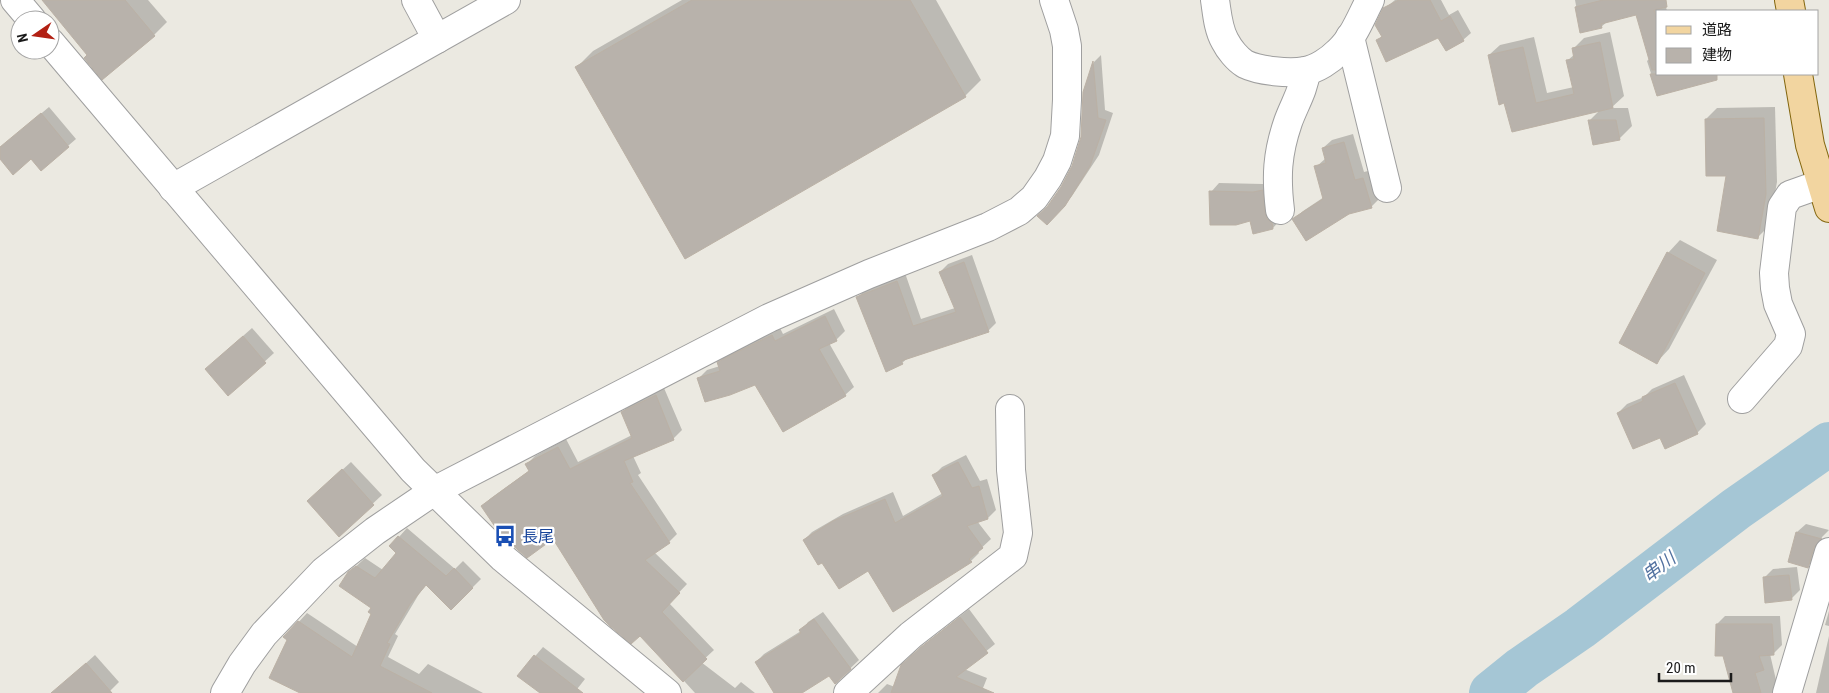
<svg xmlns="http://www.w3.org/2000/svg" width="1829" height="693" font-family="'Roboto Condensed','Noto Sans JP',sans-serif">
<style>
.shadow{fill:#0003}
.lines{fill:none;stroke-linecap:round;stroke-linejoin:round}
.river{stroke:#a5c6d5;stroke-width:44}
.building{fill:#b8b2ab;stroke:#bbb1a5}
.minor-casing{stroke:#9f9f9f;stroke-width:30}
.major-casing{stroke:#83660e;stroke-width:30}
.minor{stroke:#fff;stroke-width:28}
.major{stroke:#f2d5a0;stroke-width:28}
.labels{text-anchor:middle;stroke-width:4.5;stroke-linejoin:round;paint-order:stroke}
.transit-label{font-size:16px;fill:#164399;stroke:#fff;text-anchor:start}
.water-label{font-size:18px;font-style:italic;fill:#5272a0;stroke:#fff}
</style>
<rect width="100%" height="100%" fill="#ebe9e1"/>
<!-- shadow -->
<g class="shadow">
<path d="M44,0H148L167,22L154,35L89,55Z"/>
<path d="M682,0H936L981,80L965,96L577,67L593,51Z"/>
<path d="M1395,0H1441L1449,15L1458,10L1471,33L1463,40L1439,36L1377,41L1383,35L1384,9Z"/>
<path d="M1575,0H1664L1667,11H1658V74H1702V76L1658,95L1647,61L1650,58L1637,13L1608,21L1601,27L1581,32Z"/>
<path d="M1610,32L1624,96L1611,108H1628L1632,126L1619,139L1589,121L1600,110L1505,102L1489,55L1500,45L1534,37L1547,93L1574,87L1568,60L1575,54L1574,48L1584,38Z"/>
<path d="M1101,55L1105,110L1113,113L1099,155L1072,196L1055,216L1049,206L1062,188L1073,166L1082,137L1084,93L1094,62Z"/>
<path d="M49,107L76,139L41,169L31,157H0V148Z"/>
<path d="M1775,107L1777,182L1769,226L1758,237L1728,175L1706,119L1717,108Z"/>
<path d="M1353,134L1364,172L1372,170L1380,198L1371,207L1294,219L1303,211L1324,197L1316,167L1326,158L1323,148L1332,140Z"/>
<path d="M1271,182L1281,219L1273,228L1251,220L1211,192L1219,183L1263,184Z"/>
<path d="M1680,240L1717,260L1669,349L1657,362L1668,253Z"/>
<path d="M972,255L996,323L988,331L909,357L902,363L858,297L866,289L905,273L921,319L955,308L940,272L948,264Z"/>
<path d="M834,309L845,331L836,340L829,343L854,387L845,395L784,430L755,384L699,378L707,370L720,366L718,363L727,354L765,335L780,328L783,334Z"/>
<path d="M252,328L274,353L228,395L215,361Z"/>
<path d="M1684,375L1706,424L1697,433L1660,436L1618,413L1627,404L1644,397L1652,389Z"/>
<path d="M664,388L682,430L674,438L633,456L641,473L638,475L677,534L669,542L654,552L687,584L669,603L714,650L701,662L735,688L741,682L755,693H695L554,537L482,506L491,498L530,470L527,464L535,456L566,439L578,462L632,435L622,412L631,404Z"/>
<path d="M966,455L980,481L987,479L996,510L988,518L977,521L991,539L978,551L979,553L971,561L868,569L823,561L804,540L812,532L843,514L893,492L903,516L943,493L934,475L942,467Z"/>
<path d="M351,462L382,495L339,535L317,493Z"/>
<path d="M1806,524L1829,530L1822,537L1816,558L1808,566L1797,532Z"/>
<path d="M407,528L455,569L463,561L481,579L451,609L427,584L419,594L395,634L398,636L388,657L419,674L428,664L483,693H303L289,640L285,637L307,613L358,647L372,613V607L349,573L365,558L383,570L397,553L391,546Z"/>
<path d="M1797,567L1800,590L1791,599L1764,578L1773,569Z"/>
<path d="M969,609L995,644L964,669L987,678L981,693H878L887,684L895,687L911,657L931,639Z"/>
<path d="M1829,611V626L1825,625Z"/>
<path d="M823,612L859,660L836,682L830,674L800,693H776L756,662L764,654L801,631L808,622Z"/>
<path d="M1725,616H1780L1782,645L1773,654H1770L1779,693H1734L1717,624Z"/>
<path d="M1829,636V693H1816Z"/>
<path d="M543,647L585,679L574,693H542L519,675Z"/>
<path d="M95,655L119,682L108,693H53Z"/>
</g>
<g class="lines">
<!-- river -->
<path class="river" d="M1491,693L1522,668L1580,628L1736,509L1829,444"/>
</g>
<!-- building -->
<g class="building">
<path d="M42,0H125L155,36L102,80L84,58L87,55Z"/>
<path d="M692,0H910L966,97L685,259L575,67Z"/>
<path d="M1399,0H1430L1441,21L1450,16L1464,41L1446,51L1438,38L1386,62L1376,40L1382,37L1375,25L1383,8Z"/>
<path d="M1603,0H1666L1667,7L1654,10L1658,23V70H1652L1636,15L1601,24L1602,28L1580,33L1575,7Z"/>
<path d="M1600,42L1613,108L1512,132L1504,103L1499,105L1488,55L1523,47L1536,103L1574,94L1566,60L1574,59L1572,48Z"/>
<path d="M1093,61L1098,118L1106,120L1090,166L1065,206L1047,225L1037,216L1047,207L1061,187L1072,166L1081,137L1083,92Z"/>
<path d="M1650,74H1717V80L1657,96Z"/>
<path d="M41,113L69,147L41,171L31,159L13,175L0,159V147Z"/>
<path d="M1764,118L1766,194L1758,239L1717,231L1726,176H1706L1705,119Z"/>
<path d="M1588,120H1616L1620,140L1593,145Z"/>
<path d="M1344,142L1355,180L1363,178L1372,208L1349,214L1306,241L1292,219L1323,199L1314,166L1326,163L1322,148Z"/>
<path d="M1263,190L1265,212L1267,219L1272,223L1273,229L1253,234L1250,221L1236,225H1210L1209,191L1253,192Z"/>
<path d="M1667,252L1705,273L1657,364L1619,343Z"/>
<path d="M964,262L989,332L901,361L903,364L886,372L856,297L897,281L913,326L956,312L939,272Z"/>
<path d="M825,316L837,341L819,349L846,396L783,432L755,385L730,395L705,402L697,378L720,371L717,362L772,335L775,341Z"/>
<path d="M243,336L266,363L228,396L205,369Z"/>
<path d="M1675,383L1698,434L1665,449L1660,438L1633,449L1617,413L1643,401L1642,397Z"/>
<path d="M656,395L674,440L624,461L633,482L630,483L670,543L645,560L680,593L662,612L707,659L683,682L640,636L631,644L610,626L604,620L553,539L527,558L500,534L481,506L529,471L525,464L558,447L570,469L632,438L621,412Z"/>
<path d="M958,462L972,488L979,486L988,519L967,526L983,548L969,559L972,562L893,612L868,571L839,589L822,563L818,565L803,540L833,521L885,499L895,523L943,496L932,475Z"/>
<path d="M342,469L374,505L339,537L307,501Z"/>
<path d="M1796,532L1822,539L1814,547L1808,568L1788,562Z"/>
<path d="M398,536L446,576L454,568L473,588L451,610L426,585L410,604L387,643L390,644L380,666L432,693H300L269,678L287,640L283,637L298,621L352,657L371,614L368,612L371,608L339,586L348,572L356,566L375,578L396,553L389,546Z"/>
<path d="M1789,575L1792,600L1765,603L1763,577Z"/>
<path d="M960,617L988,653L956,677L994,693H891L901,665L921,647Z"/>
<path d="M814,619L851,669L835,684L829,676L802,693H774L755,662L801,633L799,630Z"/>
<path d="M1716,624H1772L1774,655L1759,656L1764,670L1755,673L1761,693H1733L1723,656H1715Z"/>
<path d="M534,655L583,693H540L517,676Z"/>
<path d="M86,663L112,693H51Z"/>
</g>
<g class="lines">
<!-- minor casing -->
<g class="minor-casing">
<g id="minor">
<path d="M15,0L32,20"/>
<path d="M416,0L437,39"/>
<path d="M1215,0C1217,13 1218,29 1225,41C1229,49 1237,59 1245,64C1259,71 1290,74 1305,71C1317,69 1330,60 1338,52C1353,39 1361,17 1370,0"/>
<path d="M1350,37L1387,188"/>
<path d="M50,42L413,470L503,558L667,693"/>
<path d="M173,188L506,0"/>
<path d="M1280,210C1276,177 1277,154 1288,122C1294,105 1304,90 1306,71"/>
<path d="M1742,399L1788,346L1791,334L1778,304L1775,288L1774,273L1782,207L1790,195L1821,184"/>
<path d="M225,693L242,664L264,634L324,571L375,531L434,491L769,318L869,274L988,227L1019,211L1034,198L1048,178L1057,161L1065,136L1067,100V46L1064,30L1054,0"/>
<path d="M848,693L911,635L1013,556L1018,533L1011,470L1010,409"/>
<path d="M1787,693L1829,552"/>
</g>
</g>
<!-- major casing -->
<g class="major-casing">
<g id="major">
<path d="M1789,0L1791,11"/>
<path d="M1798,74L1810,145L1829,208"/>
</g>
</g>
<!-- minor -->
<use href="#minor" class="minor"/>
<!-- major -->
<use href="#major" class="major"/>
</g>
<!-- icons -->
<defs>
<g id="bus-bare" transform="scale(1.725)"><path d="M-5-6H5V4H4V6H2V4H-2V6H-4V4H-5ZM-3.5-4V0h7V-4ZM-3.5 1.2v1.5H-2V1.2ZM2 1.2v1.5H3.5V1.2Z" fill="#1a4fb4" stroke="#fff" stroke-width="2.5" paint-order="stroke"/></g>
</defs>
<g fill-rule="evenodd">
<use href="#bus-bare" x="505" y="536"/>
</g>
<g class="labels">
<!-- transit labels -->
<g class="transit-label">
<text x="522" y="542">長尾</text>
</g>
<!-- water labels -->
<g class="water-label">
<text transform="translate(1659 567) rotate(-37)" y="6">串川</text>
</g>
</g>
<!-- legend -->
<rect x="1656" y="10" width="162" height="65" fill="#ffffff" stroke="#a4a4a4"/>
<rect x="1666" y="26" width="25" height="8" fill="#f2d5a0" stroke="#a4a4a4"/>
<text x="1702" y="35" font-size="15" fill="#1b1b1b">道路</text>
<rect x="1666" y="48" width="25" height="15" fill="#b8b2ab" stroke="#a4a4a4"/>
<text x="1702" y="60" font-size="15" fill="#1b1b1b">建物</text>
<!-- north arrow -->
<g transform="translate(35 35) rotate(257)"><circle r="24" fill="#ffffff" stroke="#a4a4a4"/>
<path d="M0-4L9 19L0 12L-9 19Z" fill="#b22013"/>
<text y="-8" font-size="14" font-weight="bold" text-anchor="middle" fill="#1b1b1b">N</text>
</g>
<!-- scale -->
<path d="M1659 673v8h72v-8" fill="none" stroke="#1b1b1b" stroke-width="2.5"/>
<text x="1666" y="673" font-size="15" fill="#1b1b1b" stroke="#ffffff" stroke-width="4" paint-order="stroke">20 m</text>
</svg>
